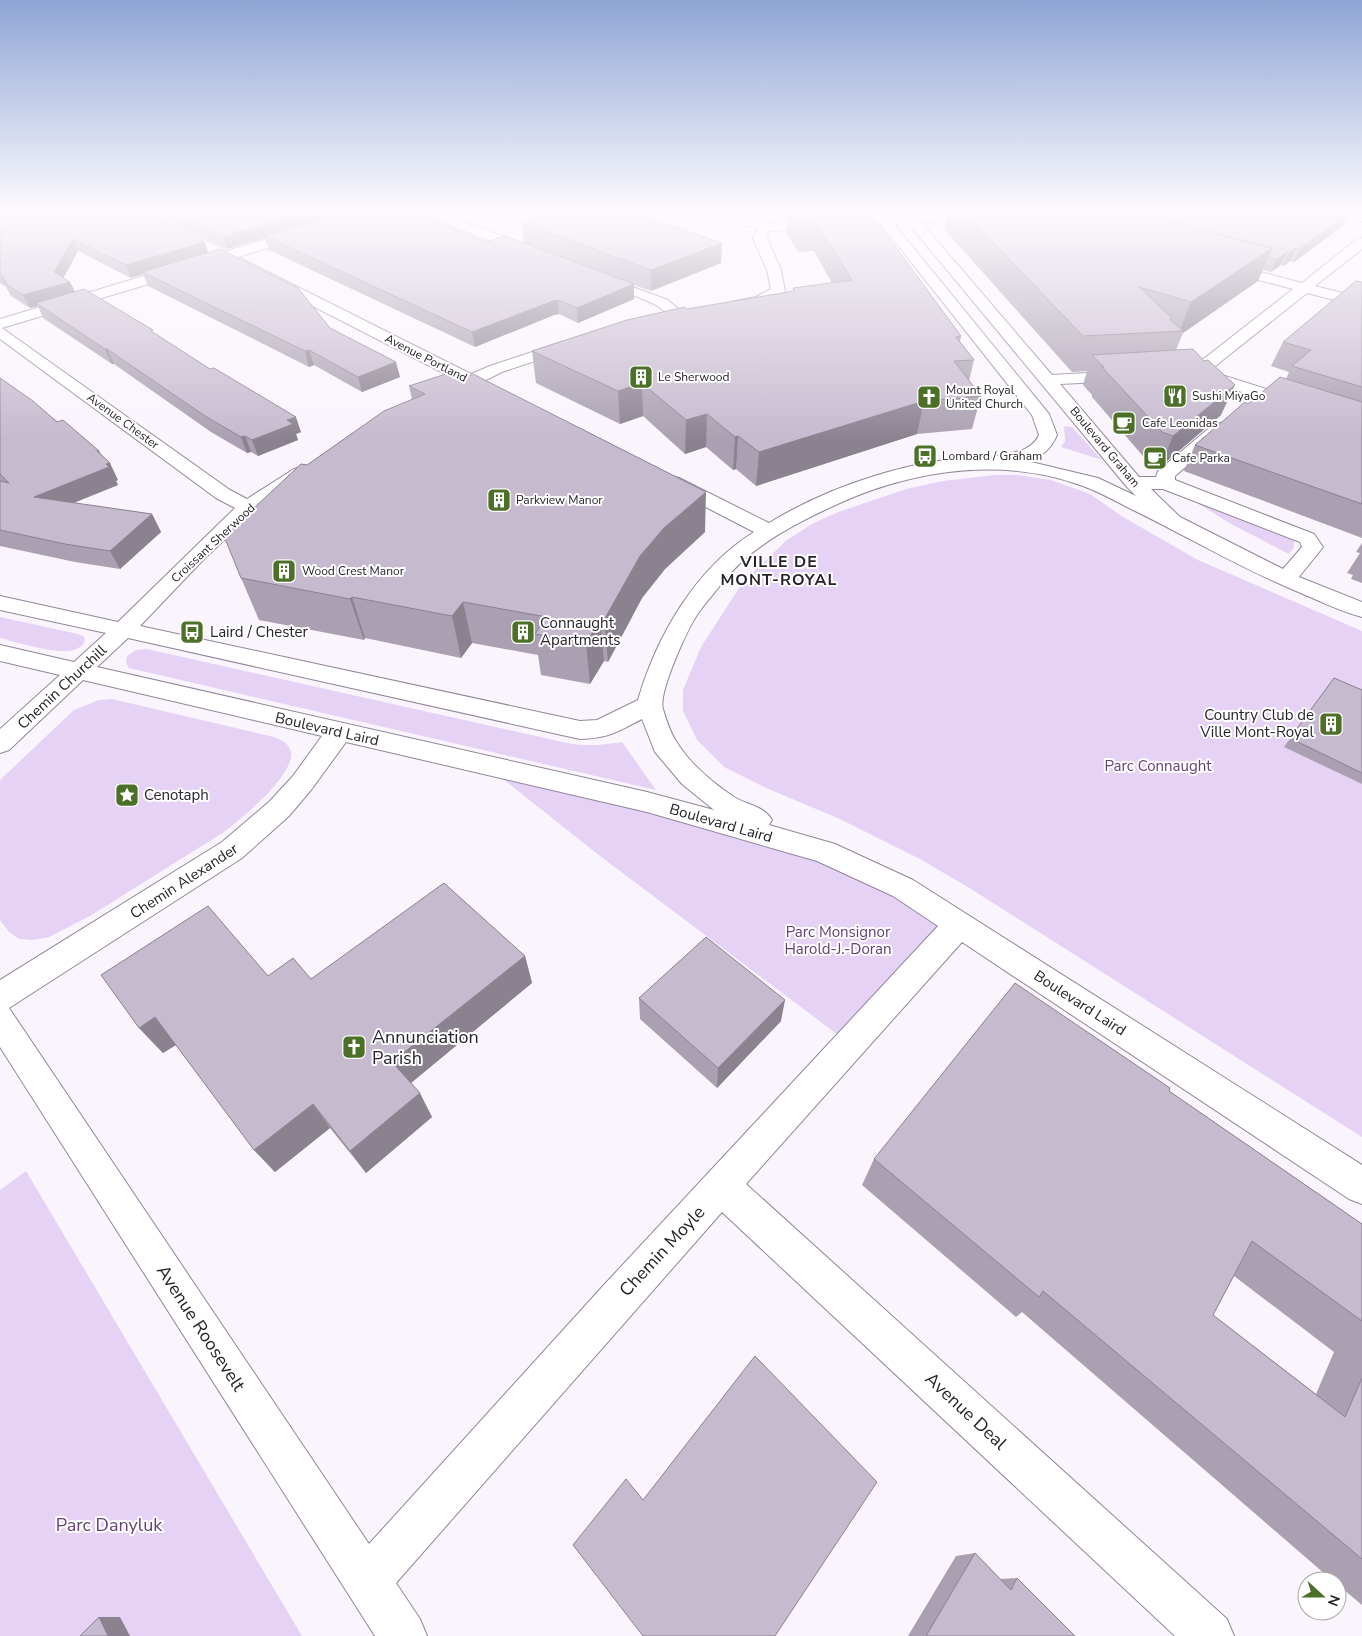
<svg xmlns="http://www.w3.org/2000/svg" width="1362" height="1636" font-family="'Nunito Sans',sans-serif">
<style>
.green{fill:#e6d2f5}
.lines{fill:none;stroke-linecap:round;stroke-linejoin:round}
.minor-casing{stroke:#918699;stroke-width:2}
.minor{fill:#fff;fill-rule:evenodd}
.wall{fill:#aaa0b1;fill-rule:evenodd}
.shaded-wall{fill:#8b8290}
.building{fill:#c6bace;stroke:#8b8290}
.labels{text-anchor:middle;stroke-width:4;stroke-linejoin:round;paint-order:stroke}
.far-street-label{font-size:12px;fill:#27232a;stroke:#fff}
.far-poi-label{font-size:12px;fill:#27232a;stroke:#fff;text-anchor:start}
.poi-label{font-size:15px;fill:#27232a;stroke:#fff;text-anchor:start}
.street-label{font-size:15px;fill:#27232a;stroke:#fff}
.park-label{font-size:15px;fill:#634179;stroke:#fff}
.far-district-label{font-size:16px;font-weight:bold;letter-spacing:1px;fill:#27232a;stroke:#fff}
.near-poi-label{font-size:18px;fill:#27232a;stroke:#fff;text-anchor:start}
.near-street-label{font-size:18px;fill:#27232a;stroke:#fff}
.near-park-label{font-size:18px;fill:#634179;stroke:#fff}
</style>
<rect width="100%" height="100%" fill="#faf5fd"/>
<!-- green -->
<g class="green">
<path d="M1064,426L1072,427L1102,460L1061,447L1065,441Z"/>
<path d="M995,475H1017L1051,480L1090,494L1123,517L1198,560L1362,631V1137L971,889L920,859L840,819L766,788L724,767L697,740L683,711V690L701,647L743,582L787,540L812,524L836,513L906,489L943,481Z"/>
<path d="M1194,501L1291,538L1294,541V547L1289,554L1231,524Z"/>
<path d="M0,617L78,634L83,636L85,640C79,664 18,642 0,638Z"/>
<path d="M147,649L567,743C586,747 603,745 622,742L656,790L129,668L126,662L127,656L136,650Z"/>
<path d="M112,699L274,737C281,740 289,743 291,752C295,775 241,819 224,832L90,916L49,937L33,940L19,939L9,932L0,920V780L74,710L99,700Z"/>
<path d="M484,764L825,852L959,924L850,1044L600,856Z"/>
<path d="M26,1171L302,1636H0V1190Z"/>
</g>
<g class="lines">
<!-- minor casing -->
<g class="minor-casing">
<g id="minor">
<path d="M131,211H147L227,251L363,211H382L380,214L238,257L471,374L490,366L562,342H574L576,345L574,348L502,372L484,381L489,386L487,390L481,391L470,387L451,396H439L437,392L439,388L457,380L225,261L2,328L230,490L247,499L294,469L301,467L308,469L310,473L308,477L255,511L204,559L140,626L580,721L597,720L638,700C657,635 696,568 754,532L665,486L662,482L665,478L672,476L679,478L769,523C829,486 925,453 996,458L997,456C1014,452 1031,452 1039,435L1032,415L881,224L770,231L767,238L781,270L785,291C777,302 744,311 731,308L729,305L731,302L756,297L771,289L767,270L753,238L758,229L711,214L709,211H728L766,223L875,217L871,211H884L888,216H902L899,211H912L915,215L988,212L990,215L988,218L984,219L921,222L1052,375L1121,371L1127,372L1129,376L1127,380L1121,381L1060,384L1139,477H1156L1158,471L1214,424L1220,423L1226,424L1229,428L1226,432L1175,476V480L1314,534L1323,547L1299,577L1362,602V617C1339,611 1318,600 1296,591C1238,567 1185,535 1129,508C1114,500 1099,492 1083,486C1005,457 917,469 842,502C798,522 753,544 722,583C714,594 704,604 697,615C687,630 658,693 663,709C666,719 670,732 676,741C689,763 713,783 734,797C747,805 764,806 772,820L769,825L835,844L913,880L1362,1165V1204L1349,1199L962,942L746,1184L1227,1619L1234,1636H1175L722,1212L396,1583L420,1619L427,1636H375L0,1047V980L222,842L269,802L293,776L322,736L83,680L9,750L0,753V729L60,675L0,661V645L74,662L106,633L0,610V596L118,622L235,508L216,498L0,339V319L214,255ZM908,223L1127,487L1136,496L1098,478L1027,461C1042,457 1051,449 1057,435L1049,414L894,224ZM1151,489H1163L1300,542L1302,547L1283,569L1180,517ZM128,638L580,739C609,738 617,732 642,719L655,752L682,784L714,810L647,792L97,667ZM346,742L647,812L817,861L893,896L938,926L603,1286L369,1544L9,1008L242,858L289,816L311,790Z"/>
<path d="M419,211H436L537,249L539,252L537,255H527L421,214Z"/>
<path d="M1325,211H1348L1362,214V222L1327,214Z"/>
<path d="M1362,238V249L1315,286L1362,298V307L1307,293L1209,371L1362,419V430L1223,386L1196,378L1171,375L1169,372L1171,369L1192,368L1293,289L1218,269L1216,266L1218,263L1223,262L1302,283L1357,239Z"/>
<path d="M600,275L668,300L685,315L682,318C671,321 667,313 659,307C645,298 612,288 595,282L593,279L595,276Z"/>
</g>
</g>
<!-- minor -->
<use href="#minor" class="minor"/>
</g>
<!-- wall -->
<g class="wall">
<path d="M0,211L208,252L330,328L400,377L362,392L314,365L309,367L148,286L143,274L131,278L78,251L63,278L70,282L75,292L154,333L301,432L296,434L298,440L258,456L251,452L247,453L211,432L114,364H112L43,318L38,306L30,308L11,296L6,287L0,283Z"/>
<path d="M151,211H409L486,242L524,243L522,223L721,263L651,291L634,285V299L578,323L559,314L554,315L475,347L269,250L265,238L227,249Z"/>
<path d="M775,211H869L961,336L960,342L974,360L969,381L981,396L972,429L917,434L756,486L736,469L733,470L706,447L685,454L643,416L620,424L536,383L532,351L687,309L793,291V288L832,283L814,251L798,252L786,232L787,220H780Z"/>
<path d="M947,211H1343V226L1294,262L1290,261L1284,266L1281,265L1271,272L1263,270L1258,281L1183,333L1176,350L1221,415L1160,467L1149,463L1092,397V395L1083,385L1087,371L1072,372L944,229Z"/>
<path d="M1362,282V538L1184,471L1195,445L1248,404L1286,379L1289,372L1271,366L1283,342Z"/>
<path d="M0,378L102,455L118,480L116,481L118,485L74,503L152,514L161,532L120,569L75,562L0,546Z"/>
<path d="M409,386L705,532L665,569L642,598L608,662L604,661L590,684L541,675L538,655L472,643L461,658L365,638L364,640L259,620L241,578L307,465L412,399Z"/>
<path d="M1362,543V583L1351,579L1353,575L1347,573L1360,553L1356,552Z"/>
<path d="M1334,678L1362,690V784L1284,747Z"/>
<path d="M525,956L532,983L411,1083L432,1117L366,1173L330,1128L275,1172L254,1150L176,1045L163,1053L139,1028L268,976L311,979Z"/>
<path d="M639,998L781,1021L717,1088L640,1019Z"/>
<path d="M1169,1091L1362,1224V1605L1337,1584V1581H1333L1022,1312L1016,1317L862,1185L874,1159ZM1234,1276L1334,1352L1316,1394L1213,1315Z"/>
<path d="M975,1553L1000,1579L1017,1578L1075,1636H908L956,1556Z"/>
</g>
<!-- shaded-wall -->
<g class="shaded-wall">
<path d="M313,211H356L265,236V238L227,249L223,237Z"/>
<path d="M1349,213L1343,226L1294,262L1300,249Z"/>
<path d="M73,239L78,251L60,284L54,272Z"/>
<path d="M205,242L209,255L142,272L143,274L131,278L126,265Z"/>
<path d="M722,243L721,263L651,291V270Z"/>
<path d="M1272,248L1258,281L1183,333V331L1179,332L1191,302Z"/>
<path d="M1296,248L1290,261L1284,266L1289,253Z"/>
<path d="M1287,252L1281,265L1271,272L1277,259Z"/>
<path d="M70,282L76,294L36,303L38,306L30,308L23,295Z"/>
<path d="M634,284V299L578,323L577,308Z"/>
<path d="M558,300L559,314L554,315L475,347L472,332L553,301Z"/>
<path d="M105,349H107L114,364H112Z"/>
<path d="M309,350L314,365L309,367L305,351Z"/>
<path d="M396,362L400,377L362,392L358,377Z"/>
<path d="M642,383L643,416L620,424L618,391Z"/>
<path d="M1235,385L1221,415L1160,467L1173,436Z"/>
<path d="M924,401L917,434L756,486L759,452Z"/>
<path d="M707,414L706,447L685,454L686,420Z"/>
<path d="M296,417L301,432L296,434L298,440L258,456L252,440L287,420Z"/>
<path d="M245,436L251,452L247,453L241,437Z"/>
<path d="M738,436L736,469L733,470L735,437Z"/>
<path d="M97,451H99L106,464L110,463L118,480L116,481L118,485L45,514L34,497Z"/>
<path d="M706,492L705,532L665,569L642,598L608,662L604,620L640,556L664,528Z"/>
<path d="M152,514L161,532L120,569L110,551Z"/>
<path d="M352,597L365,638L364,640L350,599Z"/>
<path d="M463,602L472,643L461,658L452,616Z"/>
<path d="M600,620L604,661L590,684L586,643Z"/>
<path d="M525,956L532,983L406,1087L392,1062Z"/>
<path d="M785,1000L781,1021L717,1088L718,1068Z"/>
<path d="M155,1017L179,1043L163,1053L139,1028Z"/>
<path d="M420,1093L432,1117L366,1173L350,1151Z"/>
<path d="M313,1104L330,1128L275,1172L254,1150Z"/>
<path d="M99,1617H120L130,1636H108Z"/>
</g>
<!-- building -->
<g class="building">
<path d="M0,211H145L205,242L126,265L73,239L54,272L70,282L23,295L5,283L7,282L2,279L5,278L0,275Z"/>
<path d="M170,211H313L223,237Z"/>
<path d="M350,211H409L486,242L505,236L634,284L577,308L558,300L553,301L472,332L265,236Z"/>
<path d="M557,211H629L722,243L651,270L522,223Z"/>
<path d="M792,211H869L961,336L956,337L974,360L954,361L981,396L924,401L759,452L738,436L735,437L707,414L686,420L642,383L618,391L532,351L627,320L685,307L687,309L794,291L793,288L852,280L816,223L800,224Z"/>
<path d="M963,211H1127L1272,248L1191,302L1139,287L1172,318L1170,319L1183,331L1083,336Z"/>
<path d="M1127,211H1340L1349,213L1300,249L1296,248L1289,253L1287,252L1277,259L1268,257L1272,248Z"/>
<path d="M220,249L298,288L330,328L396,362L358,377L309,350L305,351L142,272Z"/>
<path d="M1356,281L1362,282V387L1292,366L1311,350L1283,342Z"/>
<path d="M84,289L153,330L151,331L210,369L214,368L296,417L287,420L293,424L252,440L245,436L241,437L205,416L107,349H105L36,303Z"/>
<path d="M1193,349L1204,361L1208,360L1235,385L1173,436L1162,432L1102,367H1104L1092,355Z"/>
<path d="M452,372L464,378L473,374L706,492L664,528L640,556L604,620H600L586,643L535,634L547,617L463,602L452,616L352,597L350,599L241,578L224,536L301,464L307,465L384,411L425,394L409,386Z"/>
<path d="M1280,377L1362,402V504L1195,445L1245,402L1248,404Z"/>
<path d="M0,378L33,401L57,422L63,420L99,451H97L110,463L106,464L109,467L34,497L152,514L110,551L65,544L0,530V481L9,483L0,474Z"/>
<path d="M1334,678L1362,690V773L1290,738Z"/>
<path d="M444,883L525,956L392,1062L420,1093L350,1151L313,1104L254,1150L155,1017L139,1028L101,975L208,906L268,976L293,958L311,979Z"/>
<path d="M706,937L785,1000L718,1068L639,998Z"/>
<path d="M1015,983L1170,1088L1169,1091L1362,1224V1321L1252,1241L1213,1315L1345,1417L1362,1378V1559L1043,1291L1039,1297L874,1159Z"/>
<path d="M755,1356L877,1482L775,1636H643L573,1545L626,1479L643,1500Z"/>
<path d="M975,1553L1011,1590L1017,1578L1075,1636H926Z"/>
<path d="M99,1617L108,1636H80Z"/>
</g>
<!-- sky -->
<linearGradient id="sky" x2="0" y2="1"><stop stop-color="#8ea5d5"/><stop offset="0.48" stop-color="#fdfafe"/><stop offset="1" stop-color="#fdfafe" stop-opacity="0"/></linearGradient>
<rect width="1362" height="440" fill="url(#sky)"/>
<!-- icons -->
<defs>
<g id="building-square" transform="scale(1.25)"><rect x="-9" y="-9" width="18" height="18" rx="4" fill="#4d7028" stroke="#fff"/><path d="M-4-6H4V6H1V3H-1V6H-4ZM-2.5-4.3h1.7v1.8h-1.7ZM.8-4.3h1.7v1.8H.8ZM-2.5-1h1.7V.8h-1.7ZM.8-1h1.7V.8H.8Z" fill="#fff"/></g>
<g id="restaurant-square" transform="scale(1.25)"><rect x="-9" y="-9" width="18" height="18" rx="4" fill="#4d7028" stroke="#fff"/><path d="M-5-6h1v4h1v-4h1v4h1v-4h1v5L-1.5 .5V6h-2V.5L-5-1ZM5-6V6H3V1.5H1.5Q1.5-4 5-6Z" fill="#fff"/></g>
<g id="church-square" transform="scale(1.25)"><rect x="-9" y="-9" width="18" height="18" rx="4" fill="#4d7028" stroke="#fff"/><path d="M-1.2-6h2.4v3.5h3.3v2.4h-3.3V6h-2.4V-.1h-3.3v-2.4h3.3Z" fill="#fff"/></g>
<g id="cafe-square" transform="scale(1.25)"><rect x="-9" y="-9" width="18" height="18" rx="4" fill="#4d7028" stroke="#fff"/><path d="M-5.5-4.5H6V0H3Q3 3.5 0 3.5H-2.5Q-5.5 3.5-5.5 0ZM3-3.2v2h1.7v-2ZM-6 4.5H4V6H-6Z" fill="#fff"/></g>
<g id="bus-square" transform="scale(1.25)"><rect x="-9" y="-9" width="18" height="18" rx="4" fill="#4d7028" stroke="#fff"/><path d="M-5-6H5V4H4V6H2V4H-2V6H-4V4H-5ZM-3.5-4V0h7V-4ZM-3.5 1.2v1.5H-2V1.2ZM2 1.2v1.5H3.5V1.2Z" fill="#fff"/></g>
<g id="sight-square" transform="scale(1.25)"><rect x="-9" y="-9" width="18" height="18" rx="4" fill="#4d7028" stroke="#fff"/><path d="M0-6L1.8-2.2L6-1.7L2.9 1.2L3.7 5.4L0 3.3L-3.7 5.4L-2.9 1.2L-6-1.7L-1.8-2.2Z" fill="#fff"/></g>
</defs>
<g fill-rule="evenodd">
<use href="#building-square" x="641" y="377"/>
<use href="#restaurant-square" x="1175" y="396"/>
<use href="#church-square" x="929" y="397"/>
<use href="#cafe-square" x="1124" y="423"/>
<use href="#bus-square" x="925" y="456"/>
<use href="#cafe-square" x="1155" y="458"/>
<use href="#building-square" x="499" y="500"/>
<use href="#building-square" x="284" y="571"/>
<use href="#bus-square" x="192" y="632"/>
<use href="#building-square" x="523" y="632"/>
<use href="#building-square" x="1331" y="724"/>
<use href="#sight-square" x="127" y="795"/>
<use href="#church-square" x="354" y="1047"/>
</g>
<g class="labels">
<!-- far-street labels -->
<g class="far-street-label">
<text transform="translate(426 358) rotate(27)" y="4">Avenue Portland</text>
<text transform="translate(123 421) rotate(36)" y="4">Avenue Chester</text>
<text transform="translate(1105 447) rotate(50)" y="4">Boulevard Graham</text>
<text transform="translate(213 543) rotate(-43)" y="4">Croissant Sherwood</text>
</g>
<!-- far-poi labels -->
<g class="far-poi-label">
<text x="658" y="381">Le Sherwood</text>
<text x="946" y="394">Mount Royal<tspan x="946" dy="14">United Church</tspan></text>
<text x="1192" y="400">Sushi MiyaGo</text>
<text x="1142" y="427">Cafe Leonidas</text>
<text x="942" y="460">Lombard / Graham</text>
<text x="1172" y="462">Cafe Parka</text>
<text x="516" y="504">Parkview Manor</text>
<text x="302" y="575">Wood Crest Manor</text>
</g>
<!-- poi labels -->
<g class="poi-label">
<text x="540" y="628">Connaught<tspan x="540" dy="17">Apartments</tspan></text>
<text x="210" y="637">Laird / Chester</text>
<text x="1314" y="720" text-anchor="end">Country Club de<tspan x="1314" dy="17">Ville Mont-Royal</tspan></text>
<text x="144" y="800">Cenotaph</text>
</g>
<!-- street labels -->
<g class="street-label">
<text transform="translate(62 687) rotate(-43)" y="5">Chemin Churchill</text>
<text transform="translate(327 729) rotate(13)" y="5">Boulevard Laird</text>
<text transform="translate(721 823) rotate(16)" y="5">Boulevard Laird</text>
<text transform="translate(184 881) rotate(-33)" y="5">Chemin Alexander</text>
<text transform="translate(1080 1003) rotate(33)" y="5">Boulevard Laird</text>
</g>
<!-- park labels -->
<g class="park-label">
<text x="1158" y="771">Parc Connaught</text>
<text x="838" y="937">Parc Monsignor<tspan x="838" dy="17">Harold-J.-Doran</tspan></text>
</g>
<!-- far-district labels -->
<g class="far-district-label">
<text x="779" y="567">VILLE DE<tspan x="779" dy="18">MONT-ROYAL</tspan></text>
</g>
<!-- near-poi labels -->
<g class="near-poi-label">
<text x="372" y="1043">Annunciation<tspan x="372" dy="21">Parish</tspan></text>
</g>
<!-- near-street labels -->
<g class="near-street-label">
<text transform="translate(662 1251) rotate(-47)" y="6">Chemin Moyle</text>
<text transform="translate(201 1328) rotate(57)" y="6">Avenue Roosevelt</text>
<text transform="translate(966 1411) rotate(43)" y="6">Avenue Deal</text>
</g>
<!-- near-park labels -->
<g class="near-park-label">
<text x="109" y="1531">Parc Danyluk</text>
</g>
</g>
<!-- north arrow -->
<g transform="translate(1322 1596) rotate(111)"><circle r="24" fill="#ffffff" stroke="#a9a7aa"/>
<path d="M0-4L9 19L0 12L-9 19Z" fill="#4d7028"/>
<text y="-8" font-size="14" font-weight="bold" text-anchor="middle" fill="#27232a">N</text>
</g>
</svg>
